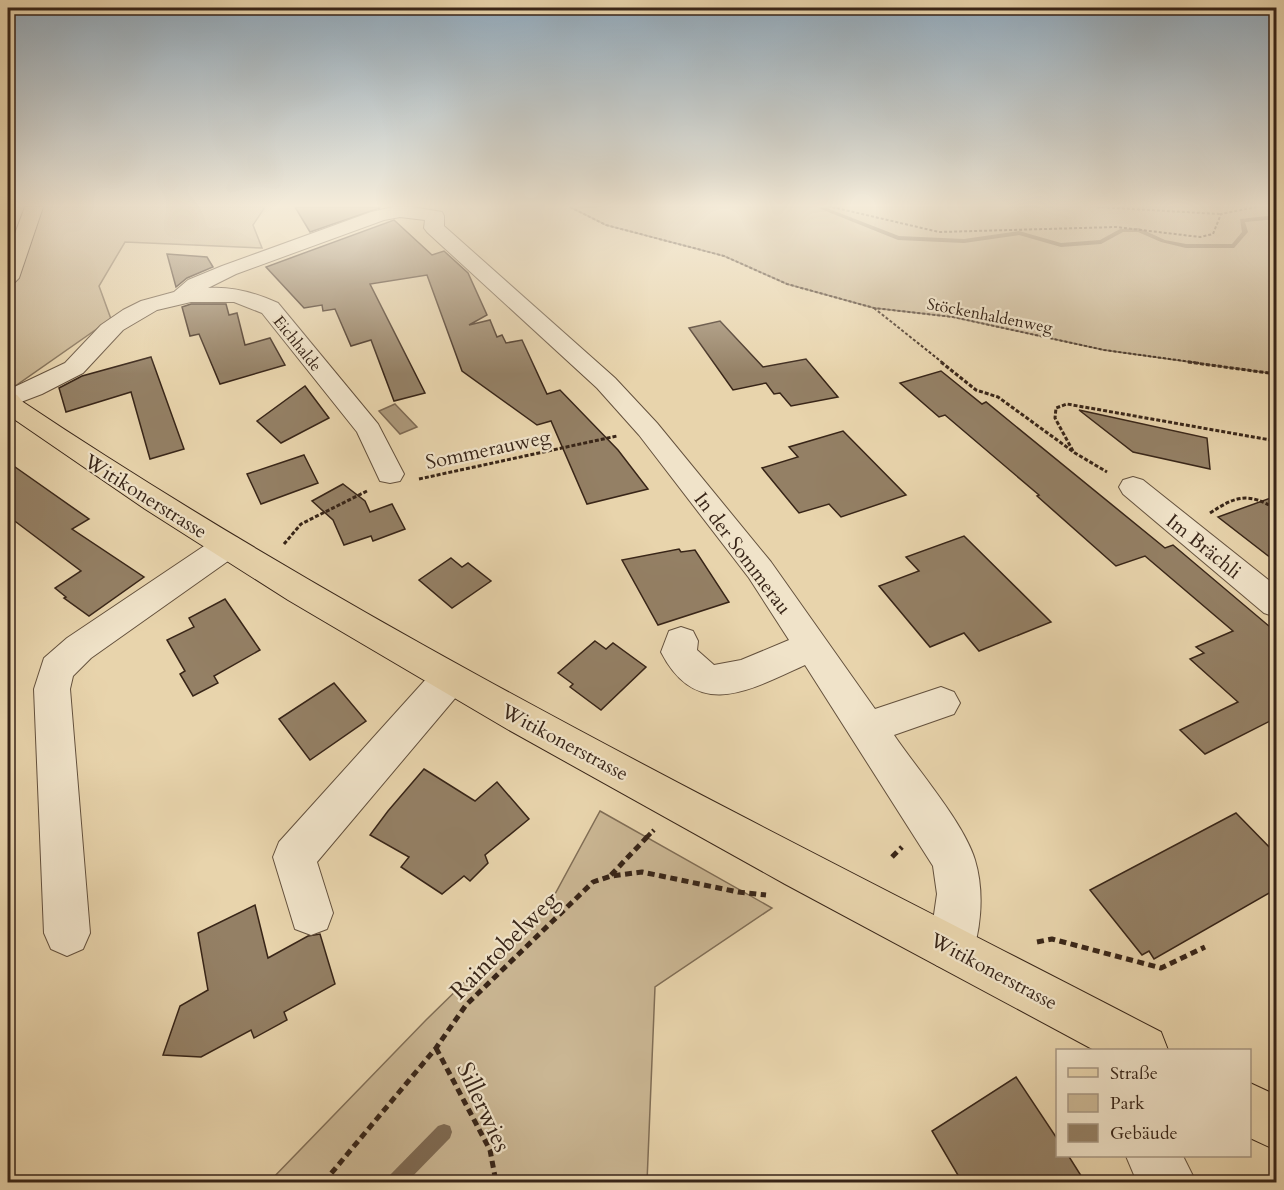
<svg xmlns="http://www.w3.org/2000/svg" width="1284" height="1190" font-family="Cardo,serif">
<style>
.green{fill:#cab693;stroke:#816e56;stroke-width:1.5}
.water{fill:#ac987a;stroke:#7e6a53;stroke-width:1.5}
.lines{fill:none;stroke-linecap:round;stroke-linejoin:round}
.stream{fill:#7e6a53;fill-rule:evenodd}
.building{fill:#948065;stroke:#382518;stroke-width:1.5}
.minor-casing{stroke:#64513d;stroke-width:2}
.major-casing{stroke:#382518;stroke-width:2}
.path-far3{stroke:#382518;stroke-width:2;stroke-dasharray:3 2;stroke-linecap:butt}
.path-far2{stroke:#382518;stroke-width:3;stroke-dasharray:4 2;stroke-linecap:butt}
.path-far1{stroke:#382518;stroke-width:4.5;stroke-dasharray:5 3;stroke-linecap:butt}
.path{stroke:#382518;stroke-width:5;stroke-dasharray:7 4.5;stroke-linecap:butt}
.minor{fill:#f0e3c9;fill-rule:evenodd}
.major{fill:#e8d4ac;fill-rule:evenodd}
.labels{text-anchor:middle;stroke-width:4.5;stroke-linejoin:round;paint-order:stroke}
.far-street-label{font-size:16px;fill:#382518;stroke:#f0e3c9}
.street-label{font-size:20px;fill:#382518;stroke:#f0e3c9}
.near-street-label{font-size:24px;fill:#382518;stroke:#f0e3c9}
</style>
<rect width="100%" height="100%" fill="#e8d4ac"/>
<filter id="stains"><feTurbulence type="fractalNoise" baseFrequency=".00333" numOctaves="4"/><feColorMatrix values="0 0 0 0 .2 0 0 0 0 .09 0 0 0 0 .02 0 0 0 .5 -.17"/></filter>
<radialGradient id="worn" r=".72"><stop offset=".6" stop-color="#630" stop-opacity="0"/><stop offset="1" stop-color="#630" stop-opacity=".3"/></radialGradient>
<!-- green -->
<g class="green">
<path d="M8,207H265L253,225L262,248L125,242L99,286L111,319L8,391Z"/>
<path d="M570,207H1276V374L1104,350L953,317L874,308L787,284L724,256L606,225Z"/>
<path d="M600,811L772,908L655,987L647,1182H269L426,1020L555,894Z"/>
</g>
<!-- water -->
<path class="water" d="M395,404L417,427L400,434L379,411Z"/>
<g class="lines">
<!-- stream -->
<g class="stream">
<path d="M816,207H824L899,236L964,239L1019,231L1061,243L1100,240L1120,229L1139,228L1165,240L1186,244H1232L1242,232L1240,219L1276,215V219L1245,222L1248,232L1234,248H1186L1161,242L1138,232H1123L1101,244L1061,247L1019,235L964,243L898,240Z"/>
<path d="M444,1124L450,1126L452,1132L450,1138L407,1182H386L389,1176L438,1126Z"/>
</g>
</g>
<!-- building -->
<g class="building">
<path d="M295,207H380V208L310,232Z"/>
<path d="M394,220L432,255L444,251L468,273L487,315L469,325L490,320L497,337L502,335L506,343L522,340L547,394L560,390L618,450L648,489L587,504L551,421L537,425L462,371L427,275L370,284L425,393L394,401L371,340L351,346L335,309L323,311L322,305L304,308L266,267Z"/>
<path d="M167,254L207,257L213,267L187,278L176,287Z"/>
<path d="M191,304H226L229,315L237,313L245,345L270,338L285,365L220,384L199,334L190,336L182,307Z"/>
<path d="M720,321L763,367L806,359L838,397L791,406L780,393L774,394L766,383L733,390L689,328Z"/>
<path d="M151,357L184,449L150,459L131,392L66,412L59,388L82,376Z"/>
<path d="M941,371L982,404L986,402L1165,548L1173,545L1276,632V718L1205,754L1180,730L1238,702L1190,659L1204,653L1196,647L1233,631L1145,556L1116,566L1037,496L1039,495L945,415L939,417L900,383Z"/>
<path d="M305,386L329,418L281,443L257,421Z"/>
<path d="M1079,410L1207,438L1210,469L1133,452Z"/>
<path d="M843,431L906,495L841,517L829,504L799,513L762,468L798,457L789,447Z"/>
<path d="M304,455L318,483L261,504L247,474Z"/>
<path d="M8,462L89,519L72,529L144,577L89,616L64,598L66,597L55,588L81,571L8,516Z"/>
<path d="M343,484L365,501L370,512L392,504L405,529L373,541L371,536L344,545L333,520L312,501Z"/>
<path d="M1276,496V562L1218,517Z"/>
<path d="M964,536L1051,622L979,651L964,633L930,647L879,586L919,571L906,557Z"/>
<path d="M679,549L681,552L695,550L729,602L658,625L622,560Z"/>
<path d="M451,558L462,567L468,563L491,581L452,608L419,580Z"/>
<path d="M225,599L260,650L214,676L218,683L193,696L180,674L185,671L167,640L194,627L189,618Z"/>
<path d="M595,641L606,649L613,643L646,667L601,710L570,687L573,684L558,673Z"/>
<path d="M334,683L366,721L310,760L279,719Z"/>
<path d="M424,769L475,801L497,782L529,819L485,855L488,863L470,881L464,876L442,894L401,867L409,857L370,835L388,811Z"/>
<path d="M1236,813L1276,854V889L1154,959L1149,951L1142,955L1090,890Z"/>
<path d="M255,905L268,958L308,936L320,934L335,984L284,1012L287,1020L254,1038L251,1030L201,1057L163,1055L180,1006L208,990L198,933Z"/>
<path d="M1016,1077L1058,1140V1155H1068L1085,1182H962L932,1131Z"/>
</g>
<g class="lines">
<!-- minor casing -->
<g class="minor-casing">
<g id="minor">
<path d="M393,207H412L442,212L444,216V226L615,378L657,423L771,562L875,709L941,687L954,692L960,703L954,714L894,735C917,769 964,823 975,860C985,893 981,935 968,965L952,972L936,965L929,949L937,894L933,866L805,665C750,690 697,722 661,652L669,631L681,627L693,631L698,641L697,650L714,665L741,660L789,640L749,578L639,435L597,388L427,232L424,228L425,220L400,217L384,220L236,274L208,288C232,286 256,293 278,303L378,424L404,474L400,481L390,483L380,481L357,432L262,313L234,302H191L157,310L123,330L83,373L42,394L8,407V390L65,363L101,325L123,310L141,301L174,292L188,280L222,266L371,212Z"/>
<path d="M1133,477L1143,480L1276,586V617L1264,613L1123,494L1119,487L1123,480Z"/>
<path d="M227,535L238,538L243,546L238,554L91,658L73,676L70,689L90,933L83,949L67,956L51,949L44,933L34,689L44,658L67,638L216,538Z"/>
<path d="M449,664L462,668L467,679L462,690L317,862L333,913L327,929L311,935L295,929L273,857L279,842L436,668Z"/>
<path d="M1126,1156H1183L1196,1182H1137Z"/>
</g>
</g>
<!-- major casing -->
<g class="major-casing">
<g id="major">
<path d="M25,207H43L19,278L15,282L8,284V252Z"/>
<path d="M8,392L17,395L23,402C384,643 776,832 1161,1032L1168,1050H1094L785,884L507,729L288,600L145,509L8,415Z"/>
<path d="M1250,1083L1276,1095V1150L1250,1138Z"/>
</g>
</g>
<!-- path-far3 -->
<g class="path-far3">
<path d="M570,207L606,225L724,256L787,284L874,308L953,317L1104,350L1199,363"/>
<path d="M832,207L939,232L1116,227L1200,237L1213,234L1221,214L1256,207"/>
<path d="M1097,207L1220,214"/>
<path d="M874,308L943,363"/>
</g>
<!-- path-far2 -->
<g class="path-far2">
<path d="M941,362L976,390L998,397L1075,453L1107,472"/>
<path d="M1188,362L1276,374"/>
<path d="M1073,451L1055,418L1056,408L1067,404L1276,441"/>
<path d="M419,479L617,436"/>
<path d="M1210,513C1236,496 1248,492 1276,509"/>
<path d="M284,544L301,524L367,491"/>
</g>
<!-- path-far1 -->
<path class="path-far1" d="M647,837L654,830"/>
<!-- path -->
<g class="path">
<path d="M892,857L902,847"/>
<path d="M611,875L649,835"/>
<path d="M1037,942L1052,939L1161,968L1205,947"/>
<path d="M436,1048L490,1150L496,1182"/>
<path d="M324,1182L436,1048L466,1005L593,882L611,876L642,872L738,892L766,895"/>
</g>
<!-- minor -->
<use href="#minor" class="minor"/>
<!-- major -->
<use href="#major" class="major"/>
</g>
<!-- sky -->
<linearGradient id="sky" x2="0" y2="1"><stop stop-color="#90a9bc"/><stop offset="0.55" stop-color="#f5ecda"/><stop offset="1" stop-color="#f5ecda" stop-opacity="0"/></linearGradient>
<rect width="1284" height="374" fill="url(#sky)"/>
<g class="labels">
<!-- far-street labels -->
<g class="far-street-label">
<text transform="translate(990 315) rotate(11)" y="6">Stöckenhaldenweg</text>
<text transform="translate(298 343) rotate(51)" y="6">Eichhalde</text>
</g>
<!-- street labels -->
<g class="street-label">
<text transform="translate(488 449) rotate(-12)" y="7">Sommerauweg</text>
<text transform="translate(146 496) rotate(32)" y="7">Witikonerstrasse</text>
<text transform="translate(1204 546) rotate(39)" y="7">Im Brächli</text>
<text transform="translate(743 553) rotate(53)" y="7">In der Sommerau</text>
<text transform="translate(565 742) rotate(28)" y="7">Witikonerstrasse</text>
<text transform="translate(994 971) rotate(28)" y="7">Witikonerstrasse</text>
</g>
<!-- near-street labels -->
<g class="near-street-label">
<text transform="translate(504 945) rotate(-45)" y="8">Raintobelweg</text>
<text transform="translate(484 1107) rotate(65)" y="8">Sillerwies</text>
</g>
</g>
<!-- margin -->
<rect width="1284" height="1190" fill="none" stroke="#e8d4ac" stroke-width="30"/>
<rect x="9" y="9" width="1266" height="1172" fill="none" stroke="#382518" stroke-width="3"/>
<rect x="15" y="15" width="1254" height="1160" fill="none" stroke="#382518" stroke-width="1.5"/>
<!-- legend -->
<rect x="1056" y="1049" width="195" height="108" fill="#f0e3c9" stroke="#a69782" stroke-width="1.5"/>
<rect x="1068" y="1068" width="30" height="9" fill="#e8d4ac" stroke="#a69782" stroke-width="1.5"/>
<text x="1110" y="1079" font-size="18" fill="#382518">Straße</text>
<rect x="1068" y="1094" width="30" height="18" fill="#cab693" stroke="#a69782" stroke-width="1.5"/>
<text x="1110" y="1109" font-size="18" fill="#382518">Park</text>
<rect x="1068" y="1124" width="30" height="18" fill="#948065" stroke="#a69782" stroke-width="1.5"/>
<text x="1110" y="1139" font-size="18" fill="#382518">Gebäude</text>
<rect width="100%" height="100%" filter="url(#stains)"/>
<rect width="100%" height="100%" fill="url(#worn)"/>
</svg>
